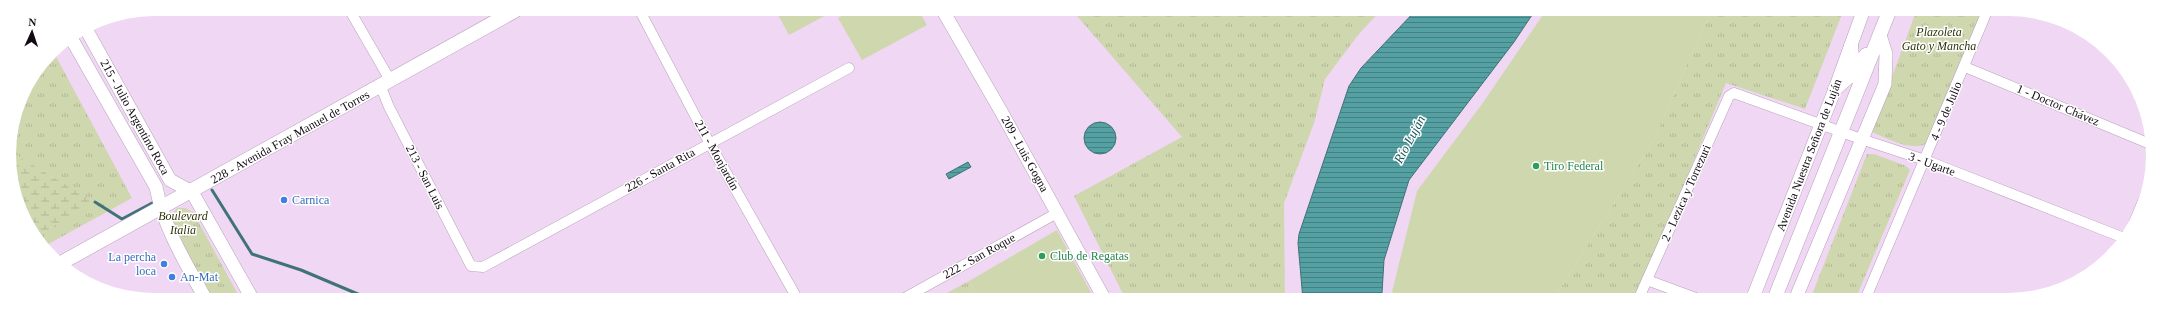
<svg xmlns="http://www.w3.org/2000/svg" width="2162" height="309" font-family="'Times New Roman',serif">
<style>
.grass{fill:url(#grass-tufts)}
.wetland{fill:url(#wetland-marsh)}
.garden{fill:#cfd7af}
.water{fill:url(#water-rules);stroke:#407377}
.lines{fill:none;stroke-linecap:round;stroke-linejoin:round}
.stream{stroke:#407377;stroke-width:3}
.minor-casing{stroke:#b8a0bb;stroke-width:11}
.tertiary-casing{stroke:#b8a0bb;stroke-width:14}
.secondary-casing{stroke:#b8a0bb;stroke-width:15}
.minor{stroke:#fff;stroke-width:10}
.tertiary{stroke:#fff;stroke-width:13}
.secondary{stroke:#fff;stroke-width:14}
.leisure-dot{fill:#2e9e5b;stroke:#fff;stroke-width:1.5}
.shop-dot{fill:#3f7fe0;stroke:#fff;stroke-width:1.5}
.labels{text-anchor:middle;stroke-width:3;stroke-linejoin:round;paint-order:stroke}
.park-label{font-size:12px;font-style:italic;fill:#2e3308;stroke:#fff}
.street-label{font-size:12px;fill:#130b14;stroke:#fff}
.leisure-label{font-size:12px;fill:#27864d;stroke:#fff;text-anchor:start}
.shop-label{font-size:12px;fill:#366cbe;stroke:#fff;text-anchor:start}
.water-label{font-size:13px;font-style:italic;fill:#145658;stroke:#fff}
</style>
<defs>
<pattern id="grass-tufts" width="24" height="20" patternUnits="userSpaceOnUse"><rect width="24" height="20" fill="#cfd7af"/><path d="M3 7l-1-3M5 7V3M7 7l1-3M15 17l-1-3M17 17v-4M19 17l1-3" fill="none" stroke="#b1b796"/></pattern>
<pattern id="wetland-marsh" width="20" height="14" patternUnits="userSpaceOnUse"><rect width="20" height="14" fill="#cfd7af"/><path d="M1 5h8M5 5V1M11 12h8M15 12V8" fill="none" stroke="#b1b796"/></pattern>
<pattern id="water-rules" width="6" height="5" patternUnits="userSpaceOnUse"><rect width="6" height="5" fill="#54a0a2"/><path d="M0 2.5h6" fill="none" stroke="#448183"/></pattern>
</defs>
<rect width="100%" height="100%" fill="#f0d7f3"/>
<!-- grass -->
<g class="grass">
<path d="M1071,9H1382L1358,35L1325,79L1314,123L1284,203L1285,300H1126L1074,196L1182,137Z"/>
<path d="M1712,9H1844L1805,109L1726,83L1636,300H1553L1653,141Z"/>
<path d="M1917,9H1984L1926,144C1910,151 1889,139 1874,133L1872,131Z"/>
<path d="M53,51L132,198L43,247L37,236L94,202L19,157L10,149L20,99Z"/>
<path d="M1867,154H1874L1906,166L1910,170L1855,300H1810Z"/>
<path d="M177,208H185L193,212L241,300H211L169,218Z"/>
<path d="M969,281L979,300H934Z"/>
</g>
<!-- wetland -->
<path class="wetland" d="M10,149L19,157L95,202L37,236L17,201Z"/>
<!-- garden -->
<g class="garden">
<path d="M775,9H828L830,13L789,35Z"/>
<path d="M854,9H918L927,25L862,60L838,18Z"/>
<path d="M1547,9H1712L1653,141L1553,300H1407L1392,292L1417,191L1482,104Z"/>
<path d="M1057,230L1095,300H979L969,281Z"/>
</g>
<!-- water -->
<g class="water">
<path d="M1417,9H1536L1514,42L1409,180L1384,260L1382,293L1384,300H1303L1298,243L1299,234L1349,86L1361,68Z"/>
<circle cx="1100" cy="138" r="16"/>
<path d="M968,162L971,167L949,179L946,174Z"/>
</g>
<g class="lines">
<!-- stream -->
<g class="stream">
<path d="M212,190L252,254L301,270L372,300"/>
<path d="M95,202L122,219L154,202"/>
</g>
<!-- minor casing -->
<g class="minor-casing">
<g id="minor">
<path d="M349,9L390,80"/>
<path d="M639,9L710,144L798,300"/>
<path d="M1965,67L2150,144"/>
<path d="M381,87L389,107L471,266L483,267L849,68"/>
<path d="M2132,228L2143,201"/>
<path d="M1647,280L1701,300"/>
<path d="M901,300L1057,213"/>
<path d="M1638,300L1729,96L1734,93L1861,139L1925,160L2124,238"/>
<path d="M1865,300L1988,9"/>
</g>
</g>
<!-- tertiary casing -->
<g class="tertiary-casing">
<g id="tertiary">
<path d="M942,9L1002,113L1105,300"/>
<path d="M86,29L170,180L192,192L253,300"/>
<path d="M71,38L156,187C164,229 186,263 206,300"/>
<path d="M1752,300L1835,89L1864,9"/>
<path d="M1795,300L1885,84L1886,54L1880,35"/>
</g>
</g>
<!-- secondary casing -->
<g class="secondary-casing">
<g id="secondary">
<path d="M1851,46L1854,76"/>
<path d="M1835,89L1854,72L1866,55"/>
<path d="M61,263L518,9"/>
<path d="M1774,300L1890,9"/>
</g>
</g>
<!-- minor -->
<use href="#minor" class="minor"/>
<!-- tertiary -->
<use href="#tertiary" class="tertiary"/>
<!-- secondary -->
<use href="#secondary" class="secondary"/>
</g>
<!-- markers -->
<g class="leisure-dot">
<circle cx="1536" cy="166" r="4"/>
<circle cx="1042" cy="256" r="4"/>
</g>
<g class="shop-dot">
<circle cx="284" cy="200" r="4"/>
<circle cx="164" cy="264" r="4"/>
<circle cx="172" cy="277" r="4"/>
</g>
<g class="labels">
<!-- park labels -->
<g class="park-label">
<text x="1939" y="36">Plazoleta<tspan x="1939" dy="14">Gato y Mancha</tspan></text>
<text x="183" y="220">Boulevard<tspan x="183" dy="14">Italia</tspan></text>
</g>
<!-- street labels -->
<g class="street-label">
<text transform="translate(2058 105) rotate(23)" y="4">1 - Doctor Chávez</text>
<text transform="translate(1946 111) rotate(-67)" y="4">4 - 9 de Julio</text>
<text transform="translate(135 117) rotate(61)" y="4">215 - Julio Argentino Roca</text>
<text transform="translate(290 137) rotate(-29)" y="4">228 - Avenida Fray Manuel de Torres</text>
<text transform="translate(1025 154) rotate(61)" y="4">209 - Luis Gogna</text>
<text transform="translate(717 155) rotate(61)" y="4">211 - Monjardín</text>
<text transform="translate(1809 155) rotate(-69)" y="4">Avenida Nuestra Señora de Luján</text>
<text transform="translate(1932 164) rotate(20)" y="4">3 - Ugarte</text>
<text transform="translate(660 170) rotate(-29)" y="4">226 - Santa Rita</text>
<text transform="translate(425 177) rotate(63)" y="4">213 - San Luis</text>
<text transform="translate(1686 193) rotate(-66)" y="4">2 - Lezica y Torrezuri</text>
<text transform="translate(979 256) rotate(-29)" y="4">222 - San Roque</text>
</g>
<!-- leisure labels -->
<g class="leisure-label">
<text x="1544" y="170">Tiro Federal</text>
<text x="1050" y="260">Club de Regatas</text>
</g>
<!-- shop labels -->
<g class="shop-label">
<text x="292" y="204">Carnica</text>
<text x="156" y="261" text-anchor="end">La percha<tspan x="156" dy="14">loca</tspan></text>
<text x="180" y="281">An-Mat</text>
</g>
<!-- water labels -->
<g class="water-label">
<text transform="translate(1409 139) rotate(-62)" y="5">Río Luján</text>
</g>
</g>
<!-- crop -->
<path d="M0 0H2162V309H0ZM154 16H2008A138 138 0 0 1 2146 154V155A138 138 0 0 1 2008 293H154A138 138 0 0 1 16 155V154A138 138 0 0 1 154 16Z" fill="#fff" fill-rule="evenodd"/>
<!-- north arrow -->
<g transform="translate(32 32) rotate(3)" stroke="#ffffff" stroke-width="3" paint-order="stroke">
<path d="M0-3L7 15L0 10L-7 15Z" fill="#130b14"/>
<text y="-6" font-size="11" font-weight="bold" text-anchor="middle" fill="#130b14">N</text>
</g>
</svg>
